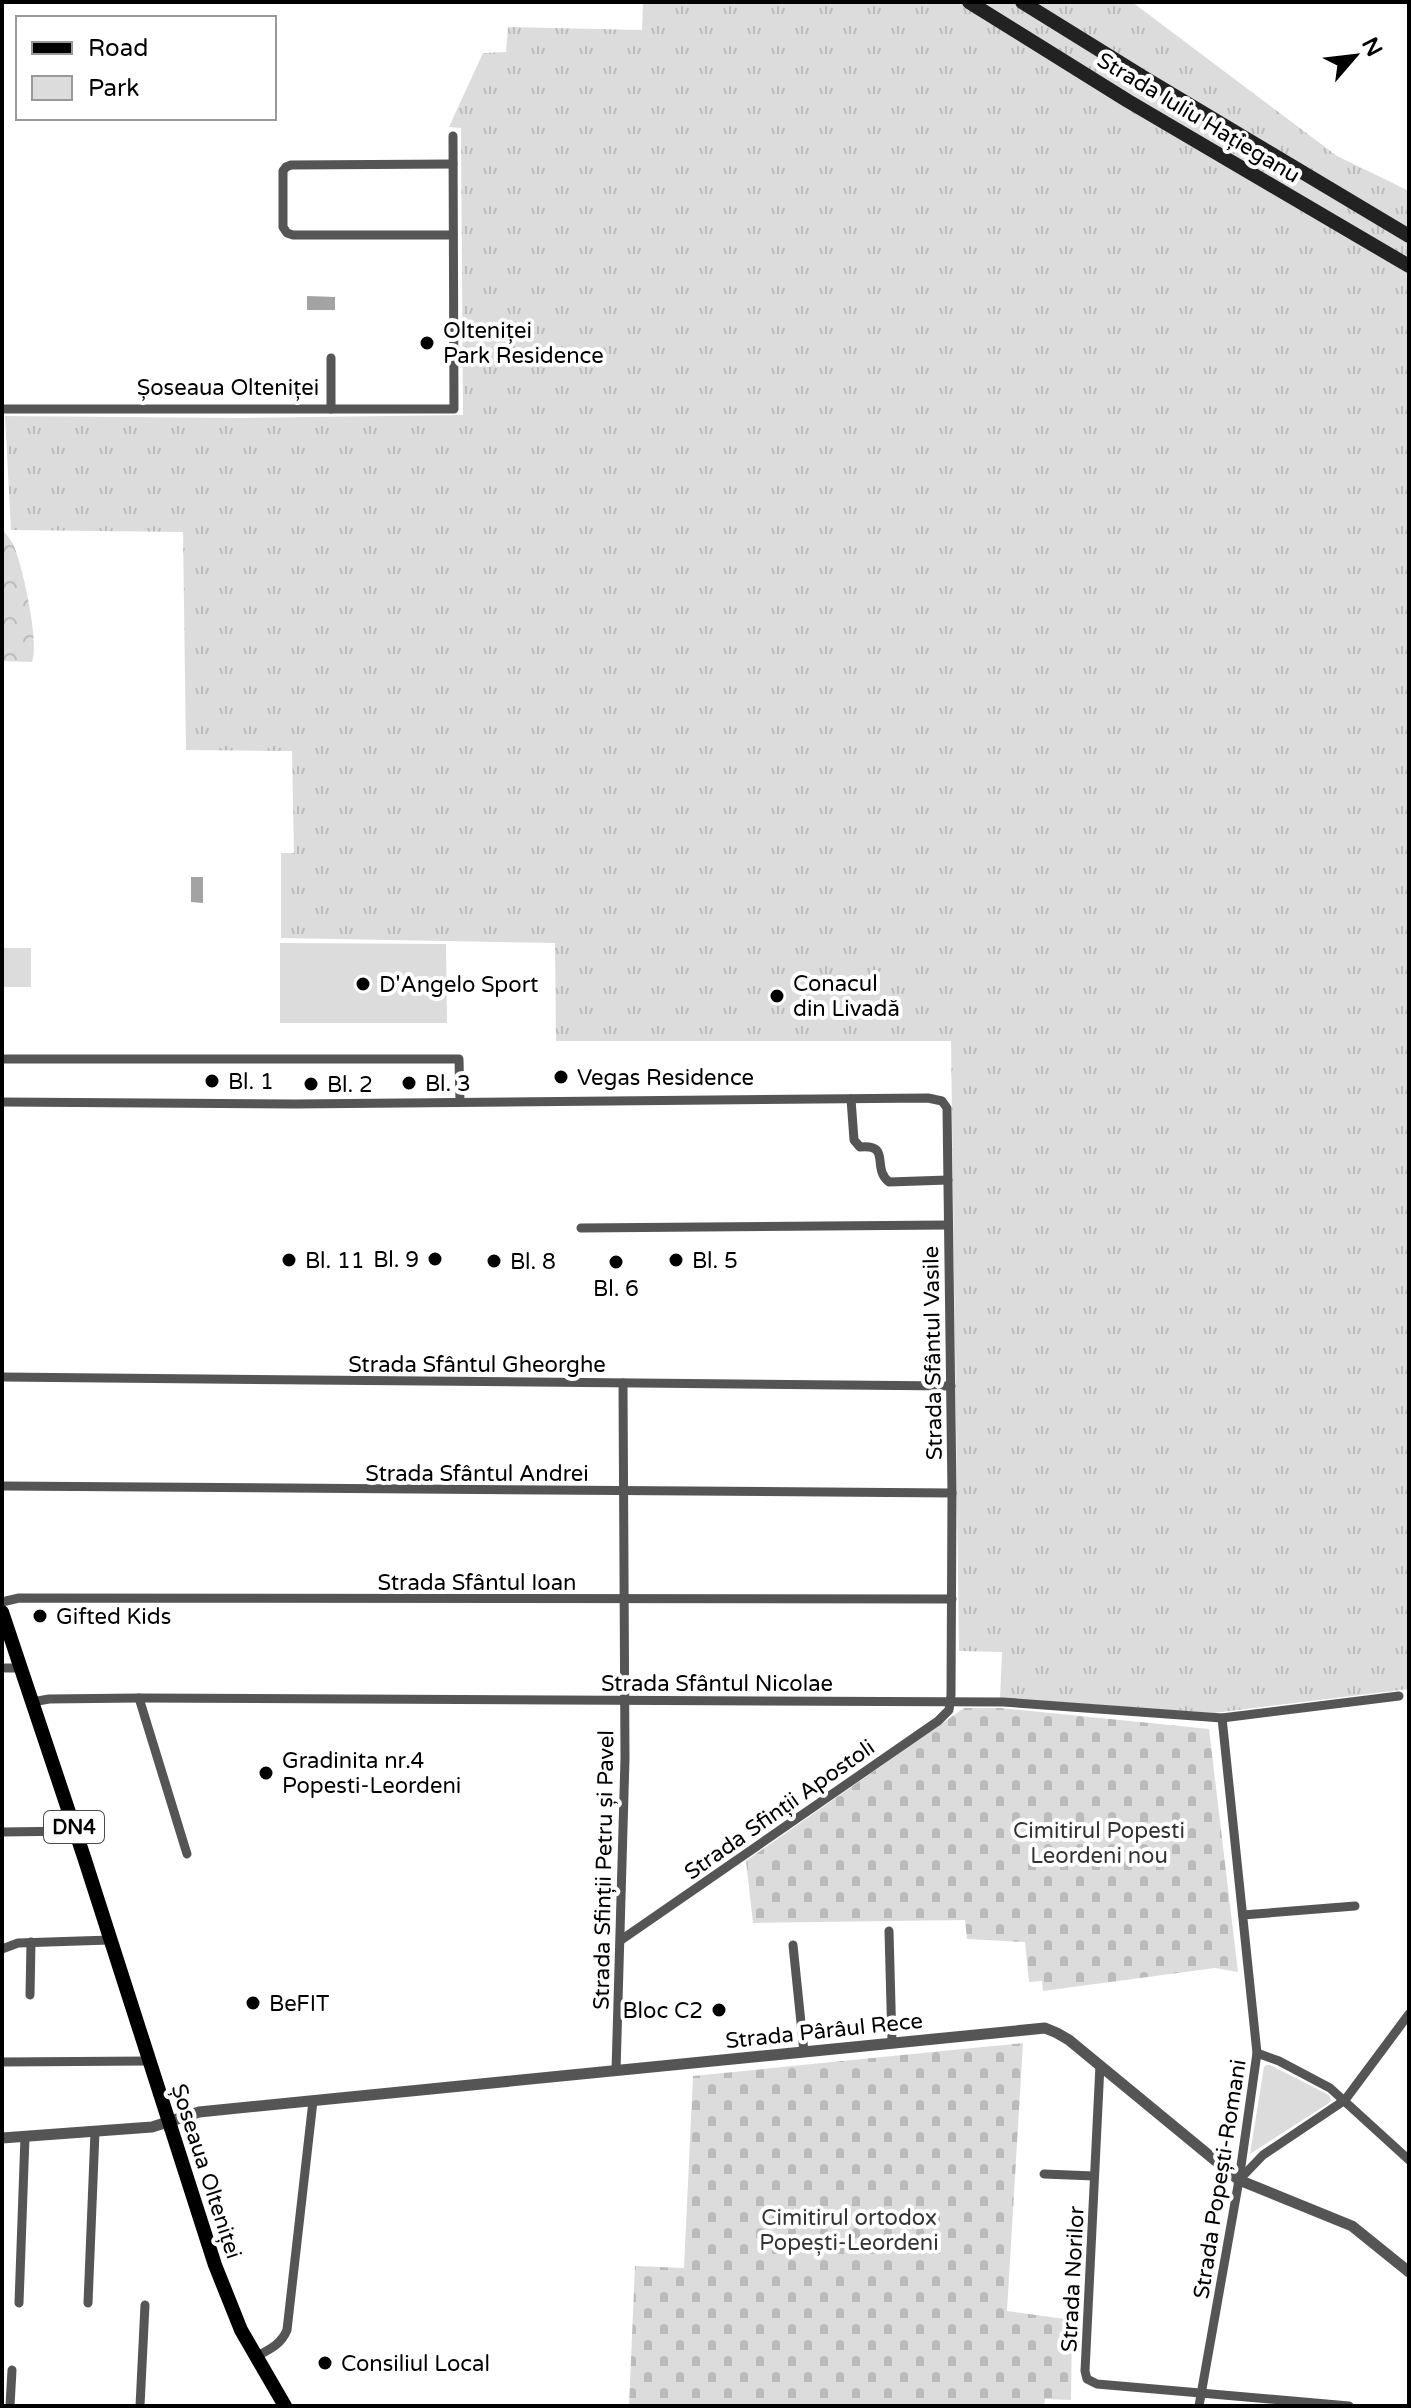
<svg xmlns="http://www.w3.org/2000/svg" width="1411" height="2408" font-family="'Varela Round',sans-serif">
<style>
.grass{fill:url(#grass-tufts)}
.forest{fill:url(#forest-crowns)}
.cemetery{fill:url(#cemetery-stones)}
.green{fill:#dcdcdc}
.water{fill:#a3a3a3}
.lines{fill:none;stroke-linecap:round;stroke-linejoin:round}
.minor{stroke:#555;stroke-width:9}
.tertiary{stroke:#555;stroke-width:11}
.secondary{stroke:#222;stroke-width:14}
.primary{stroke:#000;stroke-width:14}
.poi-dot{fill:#000;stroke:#fff;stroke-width:3}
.labels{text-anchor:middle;stroke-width:8;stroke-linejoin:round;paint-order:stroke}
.shield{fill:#fff;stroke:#4c4c4c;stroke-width:2}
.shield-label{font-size:20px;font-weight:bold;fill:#000}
.street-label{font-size:22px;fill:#000;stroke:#fff}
.poi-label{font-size:22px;fill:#000;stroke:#fff;text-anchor:start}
.park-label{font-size:22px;fill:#333;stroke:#fff}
</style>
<defs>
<pattern id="grass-tufts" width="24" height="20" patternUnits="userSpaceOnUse" patternTransform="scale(2)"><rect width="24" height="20" fill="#dcdcdc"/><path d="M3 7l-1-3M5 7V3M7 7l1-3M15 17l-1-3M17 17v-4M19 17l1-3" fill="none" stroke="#bbb"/></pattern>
<pattern id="forest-crowns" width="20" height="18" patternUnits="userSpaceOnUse" patternTransform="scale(2)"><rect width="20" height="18" fill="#dcdcdc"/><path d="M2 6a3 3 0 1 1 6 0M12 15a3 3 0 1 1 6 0" fill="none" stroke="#bbb"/></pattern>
<pattern id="cemetery-stones" width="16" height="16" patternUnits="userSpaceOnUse" patternTransform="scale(2)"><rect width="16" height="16" fill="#dcdcdc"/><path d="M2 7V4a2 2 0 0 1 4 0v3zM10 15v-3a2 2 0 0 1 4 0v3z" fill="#bbb"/></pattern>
</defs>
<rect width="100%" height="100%" fill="#fff"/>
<!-- grass -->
<path class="grass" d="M643,2H1132L1337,156L1409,191V1689L1214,1713L1000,1698L1002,1652L959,1651L951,1041H556L555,943L281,938V853H294L292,751L186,750L183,532L11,530L5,416L241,418L463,415L461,128L449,127L483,53L506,52L508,27L642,30Z"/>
<!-- forest -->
<path class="forest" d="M2,528C5,533 10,539 13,544C22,563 40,643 32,662L2,661Z"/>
<!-- cemetery -->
<g class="cemetery">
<path d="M964,1708H1000L1209,1729L1238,1972L1215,1968L1043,1991L1042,1981L1029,1982L1025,1942L967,1939L965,1920L753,1923L746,1861Z"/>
<path d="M1023,2043L1007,2311L1072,2320L1071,2400L1045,2399L1044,2406H629L635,2266L684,2268L693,2076Z"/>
</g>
<!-- green -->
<g class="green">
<path d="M280,943L446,944L447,1023H280Z"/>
<rect x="2" y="948" width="29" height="39"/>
<path d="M1266,2065H1270L1329,2095L1331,2100L1329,2103L1250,2154L1264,2067Z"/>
</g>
<!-- water -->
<g class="water">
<path d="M307,296L335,297V310H307Z"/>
<path d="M191,877H203V903L191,902Z"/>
</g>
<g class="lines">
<!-- minor -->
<g class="minor">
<path d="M453,164L291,165L286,167L283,171V227L287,233L293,235H453"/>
<path d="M331,358V409"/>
<path d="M2,409H454L453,136"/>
<path d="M2,1059H459L460,1102"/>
<path d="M851,1099L854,1140L860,1147C892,1144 871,1168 889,1182L948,1180"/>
<path d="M2,1102L295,1104L928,1098L942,1101L947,1108L952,1493L951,1695L949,1710L938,1721L621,1940"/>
<path d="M581,1228L948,1225"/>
<path d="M2,1377L951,1386"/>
<path d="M2,1486L952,1493"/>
<path d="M2,1602L19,1598L952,1599"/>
<path d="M2,1668H21"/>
<path d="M139,1698L187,1854"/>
<path d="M32,1702L49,1699L139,1698L1003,1702L1222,1718L1399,1696"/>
<path d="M2,1832L76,1831"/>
<path d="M1243,1915L1355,1906"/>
<path d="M889,1931L892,2043"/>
<path d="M793,1945L804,2052"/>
<path d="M2,1949L18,1943L110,1940"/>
<path d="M30,1995L31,1942"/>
<path d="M1257,2053L1279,2061L1330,2088L1409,2160"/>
<path d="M2,2062L149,2061"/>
<path d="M1100,2065L1085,2371L1087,2379L1097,2384L1349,2406"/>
<path d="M616,2071L625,1759L623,1383"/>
<path d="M1044,2174L1094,2176"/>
<path d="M1239,2180L1263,2155L1345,2100L1409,2014"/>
<path d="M19,2303L25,2137"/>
<path d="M88,2303L95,2132"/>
<path d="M255,2357C268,2350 281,2345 287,2330L313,2101"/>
<path d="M10,2406L12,2370"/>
<path d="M140,2406L145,2305"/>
<path d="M1199,2406L1239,2180L1257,2053L1222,1718"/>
</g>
<!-- tertiary -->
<path class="tertiary" d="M2,2138L152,2127L199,2112L1045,2028L1057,2033L1069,2040L1239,2180L1352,2226L1409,2272"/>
<!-- secondary -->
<g class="secondary">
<path d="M969,2L1128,101L1409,266"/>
<path d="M1022,2L1143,77L1409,236"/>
</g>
<!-- primary -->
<path class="primary" d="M2,1612L84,1857L215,2265L241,2330L285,2406"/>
</g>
<!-- markers -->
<g class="poi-dot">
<circle cx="427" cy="343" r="8"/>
<circle cx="363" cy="984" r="8"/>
<circle cx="777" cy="996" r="8"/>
<circle cx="561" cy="1077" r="8"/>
<circle cx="212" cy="1081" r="8"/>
<circle cx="409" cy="1083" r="8"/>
<circle cx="311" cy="1084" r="8"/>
<circle cx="435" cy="1259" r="8"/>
<circle cx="289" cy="1260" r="8"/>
<circle cx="676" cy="1260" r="8"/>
<circle cx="494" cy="1261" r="8"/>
<circle cx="616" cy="1262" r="8"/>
<circle cx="40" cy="1616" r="8"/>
<circle cx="266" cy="1773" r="8"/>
<circle cx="253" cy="2003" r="8"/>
<circle cx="719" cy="2010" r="8"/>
<circle cx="325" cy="2363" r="8"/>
</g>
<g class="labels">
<!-- shield labels -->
<rect class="shield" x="44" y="1811" width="60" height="32" rx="6"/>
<g class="shield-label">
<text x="74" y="1834">DN4</text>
</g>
<!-- street labels -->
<g class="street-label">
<text transform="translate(1199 117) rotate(31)" y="8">Strada Iuliu Hațieganu</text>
<text x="228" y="395">Șoseaua Olteniței</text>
<text transform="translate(932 1353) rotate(-91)" y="8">Strada Sfântul Vasile</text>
<text x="477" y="1372">Strada Sfântul Gheorghe</text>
<text x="477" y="1481">Strada Sfântul Andrei</text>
<text x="477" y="1590">Strada Sfântul Ioan</text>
<text x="717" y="1691">Strada Sfântul Nicolae</text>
<text transform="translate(779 1809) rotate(-35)" y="8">Strada Sfinții Apostoli</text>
<text transform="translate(603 1870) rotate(-89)" y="8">Strada Sfinții Petru și Pavel</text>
<text transform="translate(824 2030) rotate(-6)" y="8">Strada Pârâul Rece</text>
<text transform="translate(207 2171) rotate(72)" y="8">Șoseaua Olteniței</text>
<text transform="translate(1219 2179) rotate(-81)" y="8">Strada Popești-Romani</text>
<text transform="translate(1072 2279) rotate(-87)" y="8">Strada Norilor</text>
</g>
<!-- poi labels -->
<g class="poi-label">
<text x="443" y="338">Olteniței<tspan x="443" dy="25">Park Residence</tspan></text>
<text x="793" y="991">Conacul<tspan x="793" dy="25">din Livadă</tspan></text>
<text x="379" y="992">D'Angelo Sport</text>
<text x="577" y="1085">Vegas Residence</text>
<text x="228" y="1089">Bl. 1</text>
<text x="425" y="1091">Bl. 3</text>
<text x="327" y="1092">Bl. 2</text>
<text x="419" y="1267" text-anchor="end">Bl. 9</text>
<text x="305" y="1268">Bl. 11</text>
<text x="692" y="1268">Bl. 5</text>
<text x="510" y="1269">Bl. 8</text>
<text x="616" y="1296" text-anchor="middle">Bl. 6</text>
<text x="56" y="1624">Gifted Kids</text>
<text x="282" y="1768">Gradinita nr.4<tspan x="282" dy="25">Popesti-Leordeni</tspan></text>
<text x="269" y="2011">BeFIT</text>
<text x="703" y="2018" text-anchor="end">Bloc C2</text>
<text x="341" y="2371">Consiliul Local</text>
</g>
<!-- park labels -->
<g class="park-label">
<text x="1099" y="1838">Cimitirul Popesti<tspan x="1099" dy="25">Leordeni nou</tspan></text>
<text x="849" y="2225">Cimitirul ortodox<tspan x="849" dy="25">Popești-Leordeni</tspan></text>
</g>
</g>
<!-- border -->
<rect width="1411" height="2408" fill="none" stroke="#000000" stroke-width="8"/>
<!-- legend -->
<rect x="16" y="16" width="260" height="104" fill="#ffffff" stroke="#999999" stroke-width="2"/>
<rect x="32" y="42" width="40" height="12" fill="#000000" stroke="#999999" stroke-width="2"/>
<text x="88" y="56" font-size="24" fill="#000000">Road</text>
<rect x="32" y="76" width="40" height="24" fill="#dcdcdc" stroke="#999999" stroke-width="2"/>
<text x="88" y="96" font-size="24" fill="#000000">Park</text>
<!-- north arrow -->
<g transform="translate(1355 56) rotate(62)" stroke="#ffffff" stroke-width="6" paint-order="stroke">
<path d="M0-6L14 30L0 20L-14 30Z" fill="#000000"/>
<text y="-12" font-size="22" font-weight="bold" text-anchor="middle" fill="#000000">N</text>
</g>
</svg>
